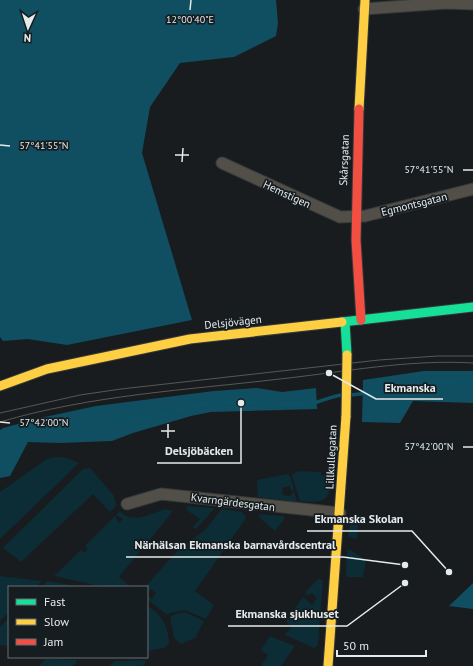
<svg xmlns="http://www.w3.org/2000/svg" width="473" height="666" font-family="'PT Sans',sans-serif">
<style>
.green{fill:#0c2c36}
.forest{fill:#0f4f61}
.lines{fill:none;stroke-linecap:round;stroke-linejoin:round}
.stream{stroke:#0e5165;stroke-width:3.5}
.street-casing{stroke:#36393a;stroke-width:13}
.fast-casing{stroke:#36393a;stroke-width:11}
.slow-casing{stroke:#36393a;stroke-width:11}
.jam-casing{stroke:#36393a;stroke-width:11}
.street{stroke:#514f48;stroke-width:11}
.fast{stroke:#16e098;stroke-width:9}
.slow{stroke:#ffcf43;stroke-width:9}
.jam{stroke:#f24e42;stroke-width:9}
.tram{stroke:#585856;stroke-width:1}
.slow-bridge-casing{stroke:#36393a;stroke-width:11;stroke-linecap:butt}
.slow-bridge{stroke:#ffcf43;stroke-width:9}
.ticks{fill:none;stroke:#e5eaec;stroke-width:1.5}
.labels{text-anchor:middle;stroke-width:3.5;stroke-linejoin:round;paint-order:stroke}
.street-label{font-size:11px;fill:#e5eaec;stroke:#161d20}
.ticks-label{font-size:10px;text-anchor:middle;fill:#e5eaec;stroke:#161d20;stroke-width:3.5;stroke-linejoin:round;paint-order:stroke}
.leader{fill:none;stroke:#e5eaec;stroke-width:1.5}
.callout-dot{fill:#e5eaec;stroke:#161d20;stroke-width:1.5}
.callout-label{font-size:12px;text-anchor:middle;font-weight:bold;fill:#e5eaec;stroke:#161d20;stroke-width:3.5;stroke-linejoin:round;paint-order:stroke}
</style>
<rect width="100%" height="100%" fill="#181c1e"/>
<!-- green -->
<g class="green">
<path d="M56,457L67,458L79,463L0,539V492L47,459Z"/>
<path d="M90,468L114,496L116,506L110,512L93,494L21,562L3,548L83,469Z"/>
<path d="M299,471L321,472V475L326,476L327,473H331C329,500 329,504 300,501L292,475Z"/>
<path d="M287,474L290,476L294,490H291L290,486L282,488L283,495L290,496L294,491L297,502L258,497L257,480Z"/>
<path d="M186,506L213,508L214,509L196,529L193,527L200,519L188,511Z"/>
<path d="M165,509L173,511L119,577L130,587H104L54,576L81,550L84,553L88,549L85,546L115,516L119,523L123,519L116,515L120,511C132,525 150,514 165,509Z"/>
<path d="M222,509L242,512L246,518L195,591L214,605L206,619L185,610L166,614L147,599V596L152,599L156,593L151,589L149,591L147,587H145L180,548L183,545L185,548L187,546V543L205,530Z"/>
<path d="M258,514L283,516L285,518L275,531L261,519Z"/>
<path d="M351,520L358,525L357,538L355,539L348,536Z"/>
<path d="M349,549L366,560L363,577H346L347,550Z"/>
<path d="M0,576L42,581L36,587H9V612L0,621Z"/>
<path d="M318,579L323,580L318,645L314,648L285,635L291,628L286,621L303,597L312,605L317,598L312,593L309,595L305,593Z"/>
<path d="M47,581L83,587H41Z"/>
<path d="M147,606C162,614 168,626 169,643L164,648L147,651Z"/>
<path d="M185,612L204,621L195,638L181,644L174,638L170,617L175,614Z"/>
<path d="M9,618V646L0,645V627Z"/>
<path d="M270,636L295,646L281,666H261L268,655L261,650Z"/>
<path d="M46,659L77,660L76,663L72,666H39Z"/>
<path d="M147,660L143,666H109L115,661Z"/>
</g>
<!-- forest -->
<g class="forest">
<path d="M0,0H276L278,23L276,36L234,57L180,63L150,107L142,153L192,320L67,345L28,339L3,341L0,337Z"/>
<path d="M424,371H473V403L413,401L400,423L362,422L363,380Z"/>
<path d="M257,388L282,392L316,388L317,409L211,412L191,416L133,433L112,441L60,443L28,442L10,476L0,478V430L3,428L40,418L96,406L214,391Z"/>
<path d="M473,583V609L449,606Z"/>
</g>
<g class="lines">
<!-- stream -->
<g class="stream">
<path d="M350,395L370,393L391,411C407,409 403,391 417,384L473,381"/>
<path d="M0,460C4,456 6,449 10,445C24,430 49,420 69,420C78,420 87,426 94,431L123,418L155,417L186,408L215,402L310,404C321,402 331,396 342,395"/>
</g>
<!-- street casing -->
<g class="street-casing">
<g id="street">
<path d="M364,9L446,3L473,4"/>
<path d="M222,163L340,217L365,216L473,189"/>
<path d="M127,504L161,494L340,513"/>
</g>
</g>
<!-- fast casing -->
<g class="fast-casing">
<g id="fast">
<path d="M342,322L473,307"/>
<path d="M345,322L347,355"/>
</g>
</g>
<!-- slow casing -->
<g class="slow-casing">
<g id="slow">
<path d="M359,109L365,0"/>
<path d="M0,386L47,369L190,339L342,322"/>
<path d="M328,666L346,416"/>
</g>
</g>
<!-- jam casing -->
<g class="jam-casing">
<path id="jam" d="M359,109L356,240L361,320"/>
</g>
<!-- street -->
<use href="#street" class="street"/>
<!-- fast -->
<use href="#fast" class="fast"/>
<!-- slow -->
<use href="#slow" class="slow"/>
<!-- jam -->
<use href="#jam" class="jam"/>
<!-- tram -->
<g class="tram">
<path d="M0,413L80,395L121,389L379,360L438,356H473"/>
<path d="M0,422C91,395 187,390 280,379C344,372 409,359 473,363"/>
</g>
<!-- slow-bridge casing -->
<g class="slow-bridge-casing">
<path id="slow-bridge" d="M346,416L347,355"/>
</g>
<!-- slow-bridge -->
<use href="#slow-bridge" class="slow-bridge"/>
</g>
<!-- ticks -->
<path class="ticks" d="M190,10L191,0M0,145L10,146M175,155H189M182,162L183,148M463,170H473M0,422L10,423M161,431H175M168,438V424M463,447H473"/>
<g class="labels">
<!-- street labels -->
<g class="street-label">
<text transform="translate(344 160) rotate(-88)" y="4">Skårsgatan</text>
<text transform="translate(287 194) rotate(25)" y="4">Hemstigen</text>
<text transform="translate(414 204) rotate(-14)" y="4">Egmontsgatan</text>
<text transform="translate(233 322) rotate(-6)" y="4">Delsjövägen</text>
<text transform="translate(331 457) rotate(-87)" y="4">Lillkullegatan</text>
<text transform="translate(233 502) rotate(7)" y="4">Kvarngärdesgatan</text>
</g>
</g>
<g class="ticks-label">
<text x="190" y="23">12°00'40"E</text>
<text x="44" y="149">57°41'55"N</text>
<text x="429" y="173">57°41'55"N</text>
<text x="44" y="426">57°42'00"N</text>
<text x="429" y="450">57°42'00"N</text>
</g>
<!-- callouts -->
<path class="leader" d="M329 373L376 399H443M241 403L241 463H157M449 572L412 531H307M405 565L343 557H126M405 583L347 626H228"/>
<g class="callout-dot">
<circle cx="329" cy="373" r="4"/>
<circle cx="241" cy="403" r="4"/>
<circle cx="449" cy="572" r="4"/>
<circle cx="405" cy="565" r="4"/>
<circle cx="405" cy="583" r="4"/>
</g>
<g class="callout-label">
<text x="410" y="392">Ekmanska</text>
<text x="199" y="455">Delsjöbäcken</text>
<text x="359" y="523">Ekmanska Skolan</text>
<text x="235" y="549">Närhälsan Ekmanska barnavårdscentral</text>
<text x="287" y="618">Ekmanska sjukhuset</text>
</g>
<!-- legend -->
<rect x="8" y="586" width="140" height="72" fill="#161d20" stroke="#696f72"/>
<rect x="16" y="599" width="20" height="6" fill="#16e098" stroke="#696f72"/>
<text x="44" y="606" font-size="12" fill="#e5eaec">Fast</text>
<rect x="16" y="619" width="20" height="6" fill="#ffcf43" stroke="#696f72"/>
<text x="44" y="626" font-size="12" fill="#e5eaec">Slow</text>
<rect x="16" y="639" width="20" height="6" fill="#f24e42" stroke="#696f72"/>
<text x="44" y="646" font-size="12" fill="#e5eaec">Jam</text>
<!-- north arrow -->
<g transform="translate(28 28) rotate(183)" stroke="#161d20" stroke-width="3" paint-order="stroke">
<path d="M0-3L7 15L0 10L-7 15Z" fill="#e5eaec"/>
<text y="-6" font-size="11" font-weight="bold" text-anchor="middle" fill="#e5eaec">N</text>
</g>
<!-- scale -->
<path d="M337 650v6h89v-6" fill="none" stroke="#e5eaec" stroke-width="2"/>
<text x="343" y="650" font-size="12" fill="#e5eaec" stroke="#161d20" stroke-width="3" paint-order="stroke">50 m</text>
</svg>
